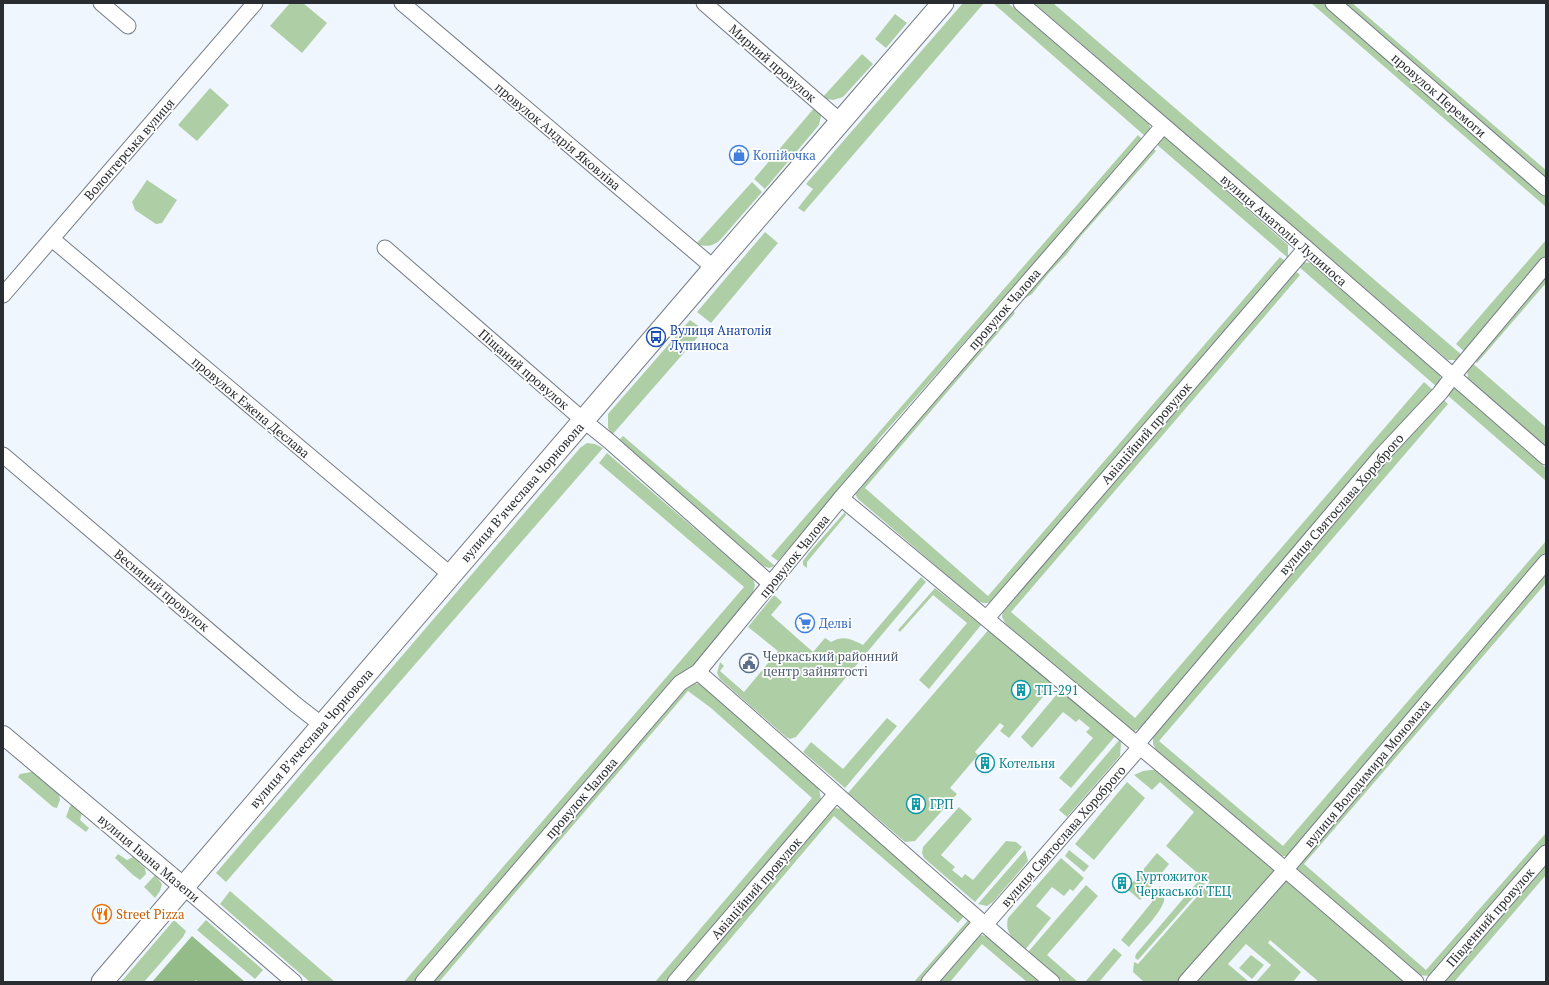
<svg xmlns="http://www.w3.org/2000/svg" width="1549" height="985" font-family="'PT Serif',serif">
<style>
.green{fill:#aecfa6}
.forest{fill:#93bc89}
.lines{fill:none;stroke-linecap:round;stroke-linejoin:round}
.minor-casing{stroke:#767c85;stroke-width:17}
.tertiary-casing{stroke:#767c85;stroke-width:20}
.secondary-casing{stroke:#767c85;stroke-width:23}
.minor{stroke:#fff;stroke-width:15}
.tertiary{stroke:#fff;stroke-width:18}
.secondary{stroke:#fff;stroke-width:21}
.labels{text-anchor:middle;stroke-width:3.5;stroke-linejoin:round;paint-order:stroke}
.street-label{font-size:13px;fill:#292c30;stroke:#fff}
.shop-label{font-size:13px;fill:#366cbe;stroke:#fff;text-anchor:start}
.transit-label{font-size:13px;fill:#164399;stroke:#fff;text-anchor:start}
.service-label{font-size:13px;fill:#4e5e75;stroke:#fff;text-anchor:start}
.culture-label{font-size:13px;fill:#0d838f;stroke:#fff;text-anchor:start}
.food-label{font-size:13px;fill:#c56008;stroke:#fff;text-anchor:start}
</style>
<rect width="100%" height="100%" fill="#f0f6fe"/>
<!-- green -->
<g class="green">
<path d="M290,3H303L327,23L302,53L270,26Z"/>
<path d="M963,3H984L804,212L798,208L813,189L806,184Z"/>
<path d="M995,3H1008L1149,124L1151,130L1145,136L994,4Z"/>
<path d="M1034,3H1053L1463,356L1456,360H1448Z"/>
<path d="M1311,3H1324L1546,193V207Z"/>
<path d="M1342,3H1352L1540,165L1546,170V180Z"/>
<path d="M895,14L907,23L886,48L875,39Z"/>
<path d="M862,54L873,64L843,97L833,100L822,98Z"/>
<path d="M210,88L229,105L197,141L178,125Z"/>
<path d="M815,107L821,116L819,125L765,189L754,179Z"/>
<path d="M1138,135L1143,140L879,439L866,460L778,561L771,556Z"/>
<path d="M1164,136L1288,245V258L1155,143L1159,138Z"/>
<path d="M1151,146L1156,151L1080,237L1067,254L1048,274L1032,294L1020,301L1013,311L1015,313L865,488L988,596L1280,257L1286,262L994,601C987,604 983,604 976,600L858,499L855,494V489Z"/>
<path d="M147,180L177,200L162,223L156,224L135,210L132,202Z"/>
<path d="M752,182L762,192L721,239C713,247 706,247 696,244Z"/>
<path d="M765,232L778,243L711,323L697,312Z"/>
<path d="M1546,240V256L1466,353L1456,344Z"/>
<path d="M1304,262L1310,263L1440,375L1441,381L1437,387L1298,266Z"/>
<path d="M1293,269L1300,275L1011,612L1135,718L1424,382L1433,390L1164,705L1139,729L1134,731L1129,730L1005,623L1002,617L1003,608Z"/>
<path d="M1546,272V283L1477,363L1472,358Z"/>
<path d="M690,320L704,330L612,435L608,428V414Z"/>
<path d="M1470,361L1546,427V447L1468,378L1467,369Z"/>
<path d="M1455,388L1546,468V481L1446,394L1450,389Z"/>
<path d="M1441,397L1448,404L1159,741L1283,846L1546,541V556L1287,856H1280L1157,752L1153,744V735Z"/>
<path d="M623,436L775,566L769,568L763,566L618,441Z"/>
<path d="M587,443L595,444L603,448L226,882L216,873L580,448Z"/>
<path d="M607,453L753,579L755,585L752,596L688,672L677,678L415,982H404L744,587L599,463Z"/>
<path d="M845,512L846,515L807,562V568L803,565V561L808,554Z"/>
<path d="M1546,570V583L1304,864L1426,970L1546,833V848L1431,976L1415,975L1298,872L1297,867Z"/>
<path d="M921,577L926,582L796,737L790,739L786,737L720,679L717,673L720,662L724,666L720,671L744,692L778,651L748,627L774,595L782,602L771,615L813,652L825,638L831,642C844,635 851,639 863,645Z"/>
<path d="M935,588L981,625L929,689L919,680L967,623L933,595L900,632L898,630Z"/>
<path d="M991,627L1056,681L1009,738L1000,731L1004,726L1000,723L975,752L978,755L950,788L957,794L915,841L905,842L848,793Z"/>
<path d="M695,683L702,685L819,788L821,800L669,982H655L812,798L711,708L688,691L439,982H432L687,686Z"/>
<path d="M1063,687L1117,734L1071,788L1059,778L1093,738L1086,732L1090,728L1079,719L1076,722L1063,712L1032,748L1021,737Z"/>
<path d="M887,718L897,726L845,788L803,752L811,742L843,769Z"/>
<path d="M1120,739L1121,744L1120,756L1067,817L1059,810Z"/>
<path d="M1151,770H1162L1272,864L1274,871L1180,982H1144L1133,972L1134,962L1138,964L1209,883L1166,846L1194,812L1160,782L1152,790L1134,775L1143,771Z"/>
<path d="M31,772L35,773L59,794L60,800L57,808L53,807L18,777L20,774Z"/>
<path d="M1127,782L1145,798L1094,860L1075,844Z"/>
<path d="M72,805L82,813L80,820L89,828L86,832L66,817L70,806Z"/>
<path d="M959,807L972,819L941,855L955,867L952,870L962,878L965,874L973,880L1006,841L1016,842L1022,847L975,902L924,858L922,853L923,847Z"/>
<path d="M836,808L841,809L965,915L958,923L834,816L694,982H683L832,809Z"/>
<path d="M1025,850L1028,861L993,902L987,906L978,904Z"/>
<path d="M1069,850L1089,866L1084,872L1065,856Z"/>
<path d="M1157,853L1169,864L1140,900L1127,889Z"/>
<path d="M118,854L127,860L133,857L145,868L146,874L140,880L133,875L115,858Z"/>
<path d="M1061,858L1084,878L1073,891L1070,889L1064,896L1052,887L1036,906L1051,918L1025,950C1015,940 1004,934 1008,918Z"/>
<path d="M1546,862V875L1454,982H1442Z"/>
<path d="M155,875L162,884L160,891L155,898L144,887Z"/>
<path d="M1285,878L1410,982H1319L1270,940L1268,943L1301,972L1293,982H1256L1271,965L1246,944L1228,964L1249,982H1192Z"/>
<path d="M1200,879L1205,884L1138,960L1135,958L1136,954Z"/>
<path d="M1086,885L1098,896L1047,955L1078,982H1063L1028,952Z"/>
<path d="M1160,886C1163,891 1165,895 1164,901C1161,913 1138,936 1129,947L1121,940L1152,902V896Z"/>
<path d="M230,891L335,982H310L220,904Z"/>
<path d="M969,919V924L967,929L921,982H914Z"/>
<path d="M174,920L186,931L183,937L144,982H121Z"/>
<path d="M206,920L263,970L255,979L197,930Z"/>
<path d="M982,935L987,937L1042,982H1027L982,944L950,982H937L977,936Z"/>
<path d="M1114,948L1122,955L1099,982H1085Z"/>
<path d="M1251,955L1264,965L1252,979L1239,968Z"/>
</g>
<!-- forest -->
<path class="forest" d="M192,936L245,982H198L196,980L194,982H152Z"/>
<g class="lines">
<!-- minor casing -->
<g class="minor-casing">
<g id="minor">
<path d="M101,3L128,26"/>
<path d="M402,3L714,268"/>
<path d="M704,3L841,122"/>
<path d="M1021,3L1306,248L1546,457"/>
<path d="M1333,3L1546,188"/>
<path d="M52,239L451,575"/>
<path d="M385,248L583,420L609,441L771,584"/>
<path d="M3,295L255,3"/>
<path d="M3,455L295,704L322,725"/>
<path d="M841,498C1034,658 1227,818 1416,982"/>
<path d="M987,618L1306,248"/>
<path d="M698,672C817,775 932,881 1052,982"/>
<path d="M1137,744L1381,456L1440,393L1453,376L1546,265"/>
<path d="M184,887L294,982"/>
<path d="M985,925L1140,747"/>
<path d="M423,982L680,683L698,672L841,498L1163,126"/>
<path d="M675,982L836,794"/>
<path d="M929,982L981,922"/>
<path d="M1186,982L1286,869L1546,562"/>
<path d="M1434,982L1546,853"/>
</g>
</g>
<!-- tertiary casing -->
<g class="tertiary-casing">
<path id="tertiary" d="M3,735L184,887"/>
</g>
<!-- secondary casing -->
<g class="secondary-casing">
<path id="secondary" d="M102,982L714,268L943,3"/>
</g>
<!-- minor -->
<use href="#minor" class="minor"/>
<!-- tertiary -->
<use href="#tertiary" class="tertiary"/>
<!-- secondary -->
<use href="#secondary" class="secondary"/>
</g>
<!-- icons -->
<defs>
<g id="shop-ring" transform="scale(1)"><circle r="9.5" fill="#fff" stroke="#3f7fe0" stroke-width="1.5"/><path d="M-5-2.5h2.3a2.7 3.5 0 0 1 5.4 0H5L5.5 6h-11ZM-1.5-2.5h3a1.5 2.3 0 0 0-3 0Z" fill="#3f7fe0"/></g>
<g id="bus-ring" transform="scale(1)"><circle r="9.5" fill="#fff" stroke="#1a4fb4" stroke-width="1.5"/><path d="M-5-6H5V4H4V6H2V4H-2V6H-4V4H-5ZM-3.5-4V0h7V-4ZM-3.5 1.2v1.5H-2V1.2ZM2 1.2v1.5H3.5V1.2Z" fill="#1a4fb4"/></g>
<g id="supermarket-ring" transform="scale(1)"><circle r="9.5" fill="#fff" stroke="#3f7fe0" stroke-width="1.5"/><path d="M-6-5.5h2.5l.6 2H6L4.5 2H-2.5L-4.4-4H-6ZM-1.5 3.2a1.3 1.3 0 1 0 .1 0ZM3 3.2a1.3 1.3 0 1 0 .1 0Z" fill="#3f7fe0"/></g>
<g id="civic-ring" transform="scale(1)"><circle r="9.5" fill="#fff" stroke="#5c6f8a" stroke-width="1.5"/><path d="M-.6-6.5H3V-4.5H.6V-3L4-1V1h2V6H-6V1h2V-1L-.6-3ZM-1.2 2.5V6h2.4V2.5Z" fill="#5c6f8a"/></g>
<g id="building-ring" transform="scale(1)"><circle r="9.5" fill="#fff" stroke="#0f9aa8" stroke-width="1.5"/><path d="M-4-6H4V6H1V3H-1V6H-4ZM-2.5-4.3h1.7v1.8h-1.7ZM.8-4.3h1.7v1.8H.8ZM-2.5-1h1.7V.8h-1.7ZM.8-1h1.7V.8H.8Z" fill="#0f9aa8"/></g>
<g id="restaurant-ring" transform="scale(1)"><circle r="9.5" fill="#fff" stroke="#e8710a" stroke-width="1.5"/><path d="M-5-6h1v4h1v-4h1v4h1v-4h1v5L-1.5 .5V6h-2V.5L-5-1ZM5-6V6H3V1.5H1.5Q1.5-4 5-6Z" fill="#e8710a"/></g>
</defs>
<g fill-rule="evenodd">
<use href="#shop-ring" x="739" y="155"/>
<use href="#bus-ring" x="656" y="337"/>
<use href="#supermarket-ring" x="805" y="623"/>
<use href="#civic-ring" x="749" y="663"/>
<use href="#building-ring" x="1021" y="690"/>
<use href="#building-ring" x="985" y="763"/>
<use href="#building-ring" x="916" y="804"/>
<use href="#building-ring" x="1122" y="883"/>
<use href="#restaurant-ring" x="102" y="914"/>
</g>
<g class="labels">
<!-- street labels -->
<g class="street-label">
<text transform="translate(773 63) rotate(41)" y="5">Мирний провулок</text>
<text transform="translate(1439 95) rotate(41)" y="5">провулок Перемоги</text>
<text transform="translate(558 136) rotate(40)" y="5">провулок Андрія Яковліва</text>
<text transform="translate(129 149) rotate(-49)" y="5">Волонтерська вулиця</text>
<text transform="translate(1284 230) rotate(41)" y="5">вулиця Анатолія Лупиноса</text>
<text transform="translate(1004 309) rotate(-49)" y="5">провулок Чалова</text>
<text transform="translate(524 369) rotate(41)" y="5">Піщаний провулок</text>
<text transform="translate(251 407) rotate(40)" y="5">провулок Ежена Деслава</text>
<text transform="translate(1146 433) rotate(-49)" y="5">Авіаційний провулок</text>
<text transform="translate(522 492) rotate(-49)" y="5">вулиця Вʼячеслава Чорновола</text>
<text transform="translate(1341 504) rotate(-49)" y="5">вулиця Святослава Хороброго</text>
<text transform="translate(794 556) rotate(-51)" y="5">провулок Чалова</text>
<text transform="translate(162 590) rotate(40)" y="5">Весняний провулок</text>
<text transform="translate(311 738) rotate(-49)" y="5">вулиця Вʼячеслава Чорновола</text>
<text transform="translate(1367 773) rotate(-50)" y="5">вулиця Володимира Мономаха</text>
<text transform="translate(581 798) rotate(-49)" y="5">провулок Чалова</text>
<text transform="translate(1063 836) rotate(-49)" y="5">вулиця Святослава Хороброго</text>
<text transform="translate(149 858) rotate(40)" y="5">вулиця Івана Мазепи</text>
<text transform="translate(756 888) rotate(-49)" y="5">Авіаційний провулок</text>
<text transform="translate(1490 917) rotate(-49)" y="5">Південний провулок</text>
</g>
<!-- shop labels -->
<g class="shop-label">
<text x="753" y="160">Копійочка</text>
<text x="819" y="628">Делві</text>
</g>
<!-- transit labels -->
<g class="transit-label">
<text x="670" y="335">Вулиця Анатолія<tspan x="670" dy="15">Лупиноса</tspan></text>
</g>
<!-- service labels -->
<g class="service-label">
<text x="763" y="661">Черкаський районний<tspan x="763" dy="15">центр зайнятості</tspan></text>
</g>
<!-- culture labels -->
<g class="culture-label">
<text x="1035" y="695">ТП-291</text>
<text x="999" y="768">Котельня</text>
<text x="930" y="809">ГРП</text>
<text x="1136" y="881">Гуртожиток<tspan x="1136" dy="15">Черкаської ТЕЦ</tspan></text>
</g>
<!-- food labels -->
<g class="food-label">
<text x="116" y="919">Street Pizza</text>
</g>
</g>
<!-- border -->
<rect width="1549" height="985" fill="none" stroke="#292c30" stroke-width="8"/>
</svg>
